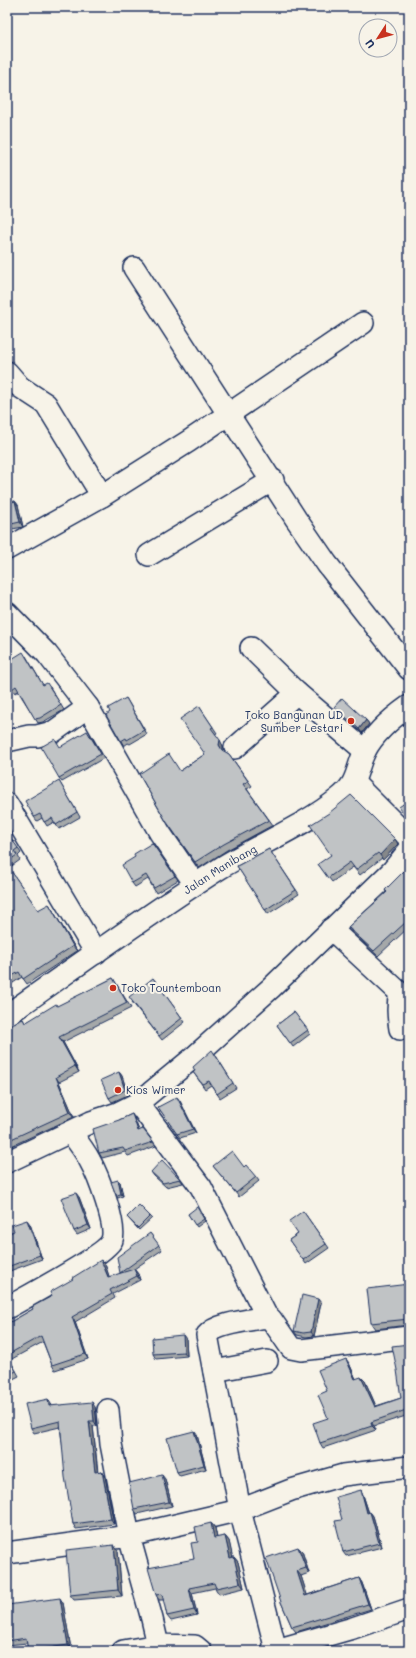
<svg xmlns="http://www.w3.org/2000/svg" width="416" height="1658" font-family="Mali,sans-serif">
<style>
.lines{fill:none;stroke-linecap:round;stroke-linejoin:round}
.minor-casing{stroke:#1b2f5e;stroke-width:24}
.minor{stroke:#f7f3e8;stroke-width:21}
.wall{fill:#a5a8a9;stroke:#1b2f5e}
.shaded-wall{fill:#86888a;stroke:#1b2f5e}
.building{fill:#c0c3c5;stroke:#1b2f5e}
.poi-dot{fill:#c8321e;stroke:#f7f3e8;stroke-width:1.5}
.labels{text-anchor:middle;stroke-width:4;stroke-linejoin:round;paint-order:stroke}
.poi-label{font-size:11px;fill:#1b2f5e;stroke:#f7f3e8;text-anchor:start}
.street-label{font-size:11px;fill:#1b2f5e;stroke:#f7f3e8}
</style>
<rect width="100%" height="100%" fill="#f7f3e8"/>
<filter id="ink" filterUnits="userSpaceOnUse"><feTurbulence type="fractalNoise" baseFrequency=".025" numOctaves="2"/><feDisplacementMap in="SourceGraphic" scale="8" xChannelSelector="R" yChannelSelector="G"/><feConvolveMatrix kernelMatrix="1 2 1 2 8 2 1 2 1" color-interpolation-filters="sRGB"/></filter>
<g filter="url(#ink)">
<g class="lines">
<!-- minor casing -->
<g class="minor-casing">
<g id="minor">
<path d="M134,268L296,519L327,564L409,669"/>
<path d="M7,372L20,387L46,404L102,496"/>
<path d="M7,549L102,496L189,441L363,323"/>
<path d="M149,555L273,480"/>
<path d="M7,613L47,654L88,707"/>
<path d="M251,648L297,693L365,751"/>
<path d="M7,741L29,736H37L53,732L88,707L160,833L195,884"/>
<path d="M235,748L297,693"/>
<path d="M354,783L409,838"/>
<path d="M7,804L96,953"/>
<path d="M331,929L400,993C397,1006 398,1016 400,1029"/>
<path id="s1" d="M7,1015C77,966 147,915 219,869C257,845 304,826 339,798C359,782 355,771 365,751C375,732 392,718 409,706"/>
<path d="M138,1103L201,1187L267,1317"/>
<path d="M7,1162L91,1122L118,1113L138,1103L194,1057L271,988L392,871L409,850"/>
<path d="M7,1308C24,1298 107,1254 112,1240C117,1225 98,1175 90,1161C85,1151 78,1142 71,1133"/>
<path d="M214,1371L267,1361"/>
<path d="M108,1410L111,1444L129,1536L240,1510L291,1490L343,1475L409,1467"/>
<path d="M7,1553L129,1536L152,1619L158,1645L195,1646L201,1651"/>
<path d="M276,1650L353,1628L409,1609"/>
<path d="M123,1651L158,1645"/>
<path d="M272,1651L276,1650L240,1510L207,1335C216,1323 252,1320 267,1317L271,1319L291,1348L301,1350L409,1337"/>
</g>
</g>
<!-- minor -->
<use href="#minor" class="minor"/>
</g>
<!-- wall -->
<g class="wall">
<path d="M15,501L18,505L23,527L7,530V503Z"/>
<path d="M26,656L43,685L50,687L64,710L43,722L38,723L18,691L15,693L12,689Z"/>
<path d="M126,698L147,734L130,744L128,743L124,746L121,741L110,712Z"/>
<path d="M199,706L217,733L215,734L223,746V751L229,754L252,786L247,789L273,825L227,850L199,868L166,821L180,771L205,754Z"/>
<path d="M334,707L366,720L369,724L362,733L337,711Z"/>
<path d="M90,735L104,758L62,782L59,778L61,747Z"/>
<path d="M59,781L80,817L59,829L54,822L47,826L42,818L37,821L34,817Z"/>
<path d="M10,837L21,853L18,856L20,860L9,868L38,910L52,909L77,951L27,984L22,977L7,987V839Z"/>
<path d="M395,839L398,844L383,860L382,858L360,875L353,867L332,882L318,864Z"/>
<path d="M152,843L178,880L156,893L148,879L135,887L132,883L135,857Z"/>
<path d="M269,849L299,894L268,914L237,866Z"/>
<path d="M409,866V927L378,956L352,932L348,927L386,892L385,890Z"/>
<path d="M113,978L131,1008L63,1042L79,1072L59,1082L74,1117L7,1148V1026L23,1019L25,1023Z"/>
<path d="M153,978L185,1022L162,1040L132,1002Z"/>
<path d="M294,1012L310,1034L293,1047L277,1025Z"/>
<path d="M215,1054L236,1088L220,1098L211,1085L205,1089L193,1072Z"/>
<path d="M119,1072L122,1076L128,1095L112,1102L109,1098Z"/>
<path d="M180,1101L196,1133L180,1138L158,1107Z"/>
<path d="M132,1114L134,1118L139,1131L143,1129L156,1146L128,1156L125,1152L102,1158L99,1153L119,1120Z"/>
<path d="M213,1166L244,1167L256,1177L259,1181L239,1197Z"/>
<path d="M151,1172L180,1179L183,1183L166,1187L154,1176Z"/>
<path d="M120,1182L123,1196L118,1198L116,1195Z"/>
<path d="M79,1197L91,1229L77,1235L74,1231Z"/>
<path d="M199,1209L205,1221L197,1227L188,1214Z"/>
<path d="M303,1211L329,1248L306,1264L289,1240L298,1234Z"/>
<path d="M150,1216L152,1218L139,1230L127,1217Z"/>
<path d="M30,1224L42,1259L7,1272V1234Z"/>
<path d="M150,1233L162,1250L134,1269L138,1274L140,1280L113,1294L115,1298L75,1322L88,1359L55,1370L52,1365L43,1342L10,1360L19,1376L7,1382V1324L33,1309L52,1296L105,1264L109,1277L120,1274Z"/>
<path d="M409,1284V1325L375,1329L371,1323Z"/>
<path d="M321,1303L314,1336L306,1337L297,1335L294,1331Z"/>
<path d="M186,1339L187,1356L156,1359L153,1354Z"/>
<path d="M409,1344V1415L374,1426L376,1430L323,1448L320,1443L328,1418L327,1391L349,1363L356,1379L365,1381L376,1406L401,1398Z"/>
<path d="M51,1404L52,1406L95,1407L97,1426H93L98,1472L102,1471L105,1476L114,1524L76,1529L73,1524L60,1427L34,1433L31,1428Z"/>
<path d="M194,1431L197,1435L206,1469L180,1476L177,1472Z"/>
<path d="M165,1479L172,1506L137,1514L134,1509Z"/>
<path d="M361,1490L363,1495L369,1513L370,1512L373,1516L382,1547L346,1556L343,1552L342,1520Z"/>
<path d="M211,1523L215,1528L217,1538L225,1536L229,1541L232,1557H234L238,1562L244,1588L219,1594L215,1588L192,1593L197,1615L171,1621L167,1616L164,1600H159L156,1595L194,1559L198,1542Z"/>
<path d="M118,1551L122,1596L74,1600L70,1595Z"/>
<path d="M302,1551L309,1573L301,1576L307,1595L359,1578L362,1583L371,1609L296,1632L292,1627L281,1602Z"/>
<path d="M63,1603L71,1649L57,1651H28L27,1643L7,1645V1605Z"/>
</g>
<!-- shaded-wall -->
<g class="shaded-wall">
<path d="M15,501L18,505L23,527L20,522Z"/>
<path d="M366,720L369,724L362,733L359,729Z"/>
<path d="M220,740L223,746V751L222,750L219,745Z"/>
<path d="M395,839L398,844L383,860L380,855Z"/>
<path d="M49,904L52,909L77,951L73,946Z"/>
<path d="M59,1037L63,1042L79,1072L75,1066Z"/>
<path d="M119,1072L122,1076L128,1095L125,1090Z"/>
<path d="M56,1077L59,1082L74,1117L70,1112Z"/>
<path d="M177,1097L180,1101L196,1133L193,1129Z"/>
<path d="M132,1114L134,1118L141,1135L138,1131Z"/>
<path d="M118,1180L120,1182L123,1196L121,1194Z"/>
<path d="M76,1193L79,1197L91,1229L88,1225Z"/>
<path d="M27,1220L30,1224L42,1259L40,1255Z"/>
<path d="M101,1260L105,1264L111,1282L108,1277Z"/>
<path d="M134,1269L138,1274L140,1280L137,1276Z"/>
<path d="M318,1299L321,1303L314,1336L311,1332Z"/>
<path d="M72,1317L75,1322L88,1359L85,1354Z"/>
<path d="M183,1335L186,1339L187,1356L184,1352Z"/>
<path d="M346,1359L349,1363L358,1384L355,1379Z"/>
<path d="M361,1377L365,1381L378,1411L375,1407Z"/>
<path d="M48,1399L51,1404L53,1411L49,1406Z"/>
<path d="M92,1402L95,1407L97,1426L94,1421Z"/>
<path d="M89,1421L93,1426L98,1477L95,1472Z"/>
<path d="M371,1422L374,1426L376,1430L372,1426Z"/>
<path d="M194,1431L197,1435L206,1469L204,1465Z"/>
<path d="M102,1471L105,1476L114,1524L111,1519Z"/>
<path d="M162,1475L165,1479L172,1506L169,1502Z"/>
<path d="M361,1490L363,1495L370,1517L367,1513Z"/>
<path d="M370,1512L373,1516L382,1547L379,1543Z"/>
<path d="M211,1523L215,1528L218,1544L214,1538Z"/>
<path d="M225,1536L229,1541L234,1563L230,1558Z"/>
<path d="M114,1545L118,1551L122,1596L118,1590Z"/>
<path d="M298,1547L302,1551L309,1573L306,1568Z"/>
<path d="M234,1557L238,1562L244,1588L240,1583Z"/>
<path d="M297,1571L301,1576L309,1601L305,1596Z"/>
<path d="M359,1578L362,1583L371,1609L368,1604Z"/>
<path d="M189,1588L192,1593L197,1615L194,1610Z"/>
<path d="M60,1598L63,1603L71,1649L68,1645Z"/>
</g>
<!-- building -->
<g class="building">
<path d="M15,501L20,522L7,525V503Z"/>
<path d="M23,652L43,685L47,683L61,705L40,718L35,719L16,686L12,689L7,680V662Z"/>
<path d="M126,698L144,730L127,740L126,738L121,741L106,715L110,712L108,708Z"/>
<path d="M342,698L366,720L359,729L334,707Z"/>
<path d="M199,706L213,727L211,728L220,740L219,745L222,750L229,754L248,781L243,784L269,820L224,844L195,862L166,821L139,774L169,754L180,771L205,754L180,719Z"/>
<path d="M87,731L101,754L59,778L41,747L55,739L60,747Z"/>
<path d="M59,781L77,812L56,825L52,818L44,822L40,814L34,817L25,801Z"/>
<path d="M351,795L395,839L380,855L378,853L356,870L350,862L328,878L318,864L331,855L310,825L329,813Z"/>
<path d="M409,800V820L399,807Z"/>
<path d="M10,837L18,848L14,851L17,855L7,862V839Z"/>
<path d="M152,843L175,876L154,888L146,875L132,883L122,865L135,857L134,854Z"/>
<path d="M269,849L296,890L265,910L237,866Z"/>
<path d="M7,865L38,910L49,904L73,946L23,979L19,972L7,979Z"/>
<path d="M409,866V924L406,922L374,951L348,927L387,892L385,890Z"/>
<path d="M113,978L127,1003L59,1037L75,1066L56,1077L70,1112L7,1141V1026L23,1019L25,1023L56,1004L57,1006Z"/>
<path d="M153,978L182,1018L159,1036L129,997Z"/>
<path d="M294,1012L308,1030L290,1043L277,1025Z"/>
<path d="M212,1050L233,1083L217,1094L209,1081L202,1084L193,1072L195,1071L193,1067Z"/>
<path d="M119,1072L125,1090L109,1098L101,1080Z"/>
<path d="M177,1097L193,1129L177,1134L158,1107Z"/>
<path d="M132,1114L138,1131L143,1129L153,1142L125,1151L123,1148L99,1153L93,1129L119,1120Z"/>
<path d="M232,1151L244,1167L246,1165L256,1177L236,1193L213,1166Z"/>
<path d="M162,1160L180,1179L163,1183L151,1172Z"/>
<path d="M118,1180L121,1194L116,1195L111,1182Z"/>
<path d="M76,1193L88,1225L74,1231L61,1198Z"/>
<path d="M139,1205L150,1216L138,1228L127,1217Z"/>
<path d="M197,1207L204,1219L195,1225L188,1214Z"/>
<path d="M303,1211L326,1244L303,1260L289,1240L298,1234L289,1221Z"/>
<path d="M27,1220L40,1255L7,1267V1234L14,1231L12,1225Z"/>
<path d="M150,1233L159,1245L120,1273L117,1257Z"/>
<path d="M101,1260L108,1277L134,1269L137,1276L110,1290L112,1294L72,1317L85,1354L52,1365L41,1336L7,1355L16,1371L7,1376V1324L33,1309L32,1307L52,1296L50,1292L73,1279L72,1278Z"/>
<path d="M409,1284V1319L371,1323L367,1289Z"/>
<path d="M302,1295L318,1299L311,1332L303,1333L294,1331Z"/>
<path d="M183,1335L184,1352L153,1354L152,1338Z"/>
<path d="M409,1344V1409L371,1422L372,1426L320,1443L313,1423L328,1418L318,1395L327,1391L318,1370L346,1359L355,1379L361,1377L375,1407L401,1398L397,1370L392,1346Z"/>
<path d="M48,1399L49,1406L92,1402L94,1421H89L95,1472L102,1471L111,1519L73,1524L65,1477L60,1421L31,1428L25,1404Z"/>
<path d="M194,1431L204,1465L177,1472L167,1438Z"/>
<path d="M162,1475L169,1502L134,1509L129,1483Z"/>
<path d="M361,1490L367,1513L370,1512L379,1543L343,1552L335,1521L342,1520L336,1497Z"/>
<path d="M211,1523L214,1538L225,1536L230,1558L234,1557L240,1583L216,1588L214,1583L189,1588L194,1610L167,1616L162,1594L156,1595L148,1568L194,1559L191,1543L198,1542L195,1527Z"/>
<path d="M114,1545L118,1590L70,1595L66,1550Z"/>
<path d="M298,1547L306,1568L297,1571L305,1596L359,1578L368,1604L292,1627L281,1602L266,1558Z"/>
<path d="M60,1598L68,1645L28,1651L26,1638L7,1641V1605Z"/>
</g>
</g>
<!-- markers -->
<g class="poi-dot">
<circle cx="351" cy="721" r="4"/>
<circle cx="113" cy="988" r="4"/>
<circle cx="118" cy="1090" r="4"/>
</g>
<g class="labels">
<!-- poi labels -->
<g class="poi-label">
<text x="343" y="719" text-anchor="end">Toko Bangunan UD<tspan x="343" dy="13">Sumber Lestari</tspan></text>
<text x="121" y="992">Toko Tountemboan</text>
<text x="126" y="1094">Kios Wimer</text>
</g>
<!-- street labels -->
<g class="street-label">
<text dy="4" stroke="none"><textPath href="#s1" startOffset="258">Jalan Manibang</textPath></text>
</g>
</g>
<!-- margin -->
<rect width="416" height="1658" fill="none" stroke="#f7f3e8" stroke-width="24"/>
<rect x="12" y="12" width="392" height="1634" fill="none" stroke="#1b2f5e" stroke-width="1.5" filter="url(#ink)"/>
<!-- north arrow -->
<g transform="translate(378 38) rotate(234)"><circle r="19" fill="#f7f3e8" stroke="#9fa5b1"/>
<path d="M0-3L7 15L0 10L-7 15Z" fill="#c8321e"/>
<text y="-6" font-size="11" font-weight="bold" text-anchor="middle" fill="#1b2f5e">U</text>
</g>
</svg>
